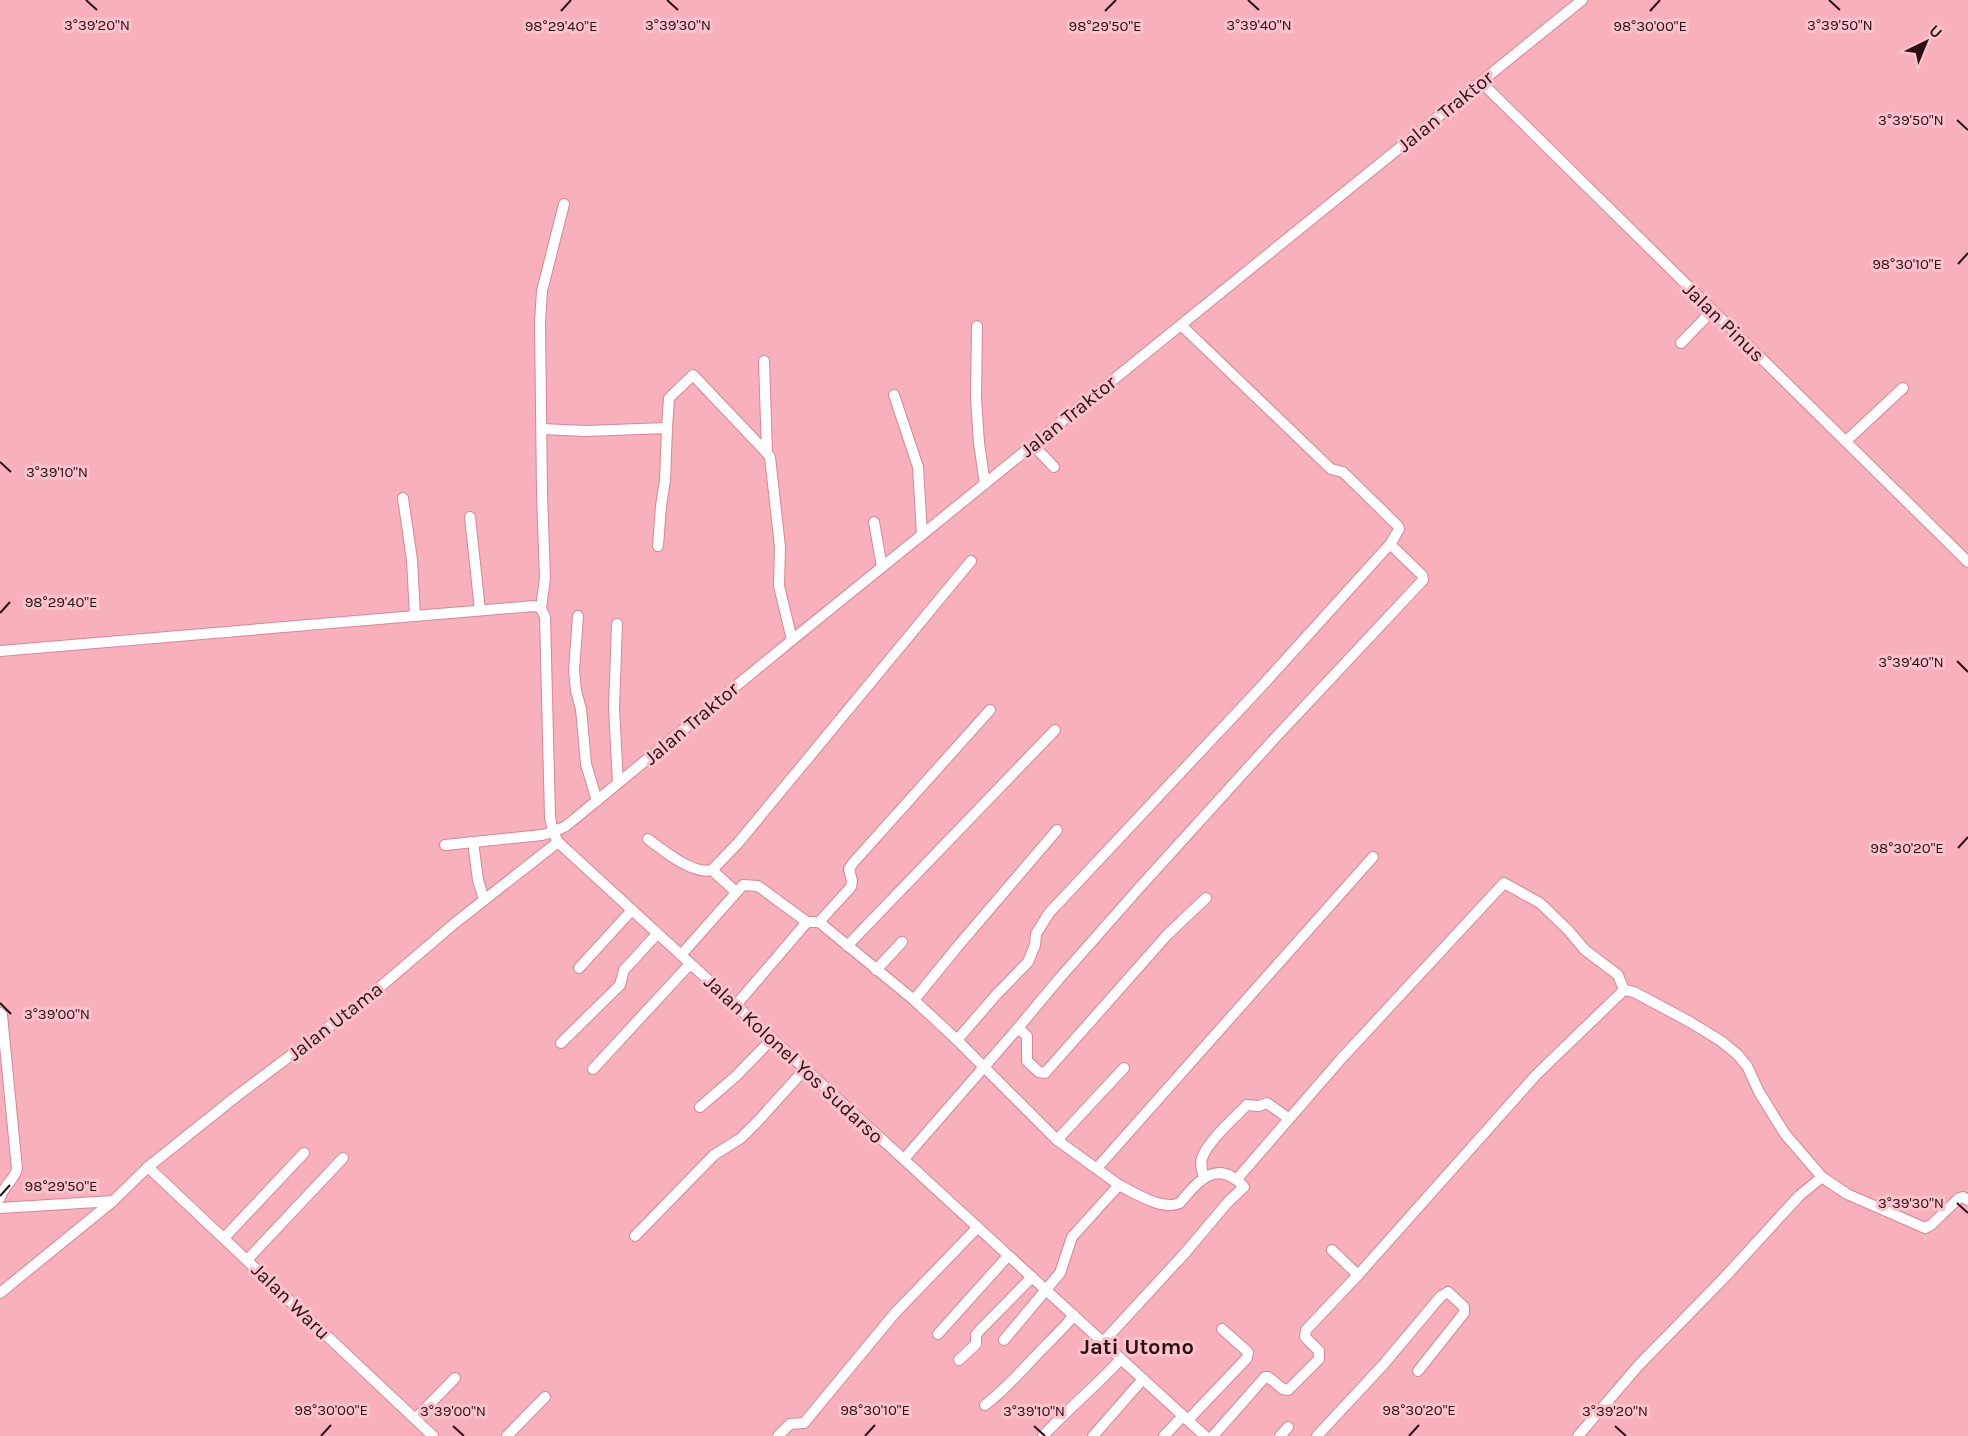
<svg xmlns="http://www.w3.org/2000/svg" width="1968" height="1436" font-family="Karla,sans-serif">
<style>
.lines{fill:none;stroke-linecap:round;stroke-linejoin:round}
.minor-casing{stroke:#d98595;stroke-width:12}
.minor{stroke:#fff;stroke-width:10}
.ticks{fill:none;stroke:#2e0e15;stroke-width:2}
.labels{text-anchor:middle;stroke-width:6;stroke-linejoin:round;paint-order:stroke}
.street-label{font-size:20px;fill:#2e0e15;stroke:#fac3cc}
.quarter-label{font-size:22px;font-weight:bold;fill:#2e0e15;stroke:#fac3cc}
.ticks-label{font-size:15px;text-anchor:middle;fill:#2e0e15;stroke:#fac3cc;stroke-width:6;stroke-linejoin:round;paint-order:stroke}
</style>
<rect width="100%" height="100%" fill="#f8b0bc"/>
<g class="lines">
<!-- minor casing -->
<g class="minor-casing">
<g id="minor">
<path d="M1481,82L1968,562"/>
<path d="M977,326L976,399L979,443L985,484"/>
<path d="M1681,343L1712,311"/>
<path d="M764,361L767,453L770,457L780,547L779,586L792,640"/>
<path d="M894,395L918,467L922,535"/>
<path d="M542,429L585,431L667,428L669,398L693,375L767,453"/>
<path d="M1846,441L1903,388"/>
<path d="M1033,445L1054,467"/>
<path d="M403,498L412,560L415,616"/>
<path d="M470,517L480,610"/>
<path d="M874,522L882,567"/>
<path d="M658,546L661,506L665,480L667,428"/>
<path d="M541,608L545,617L550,817L553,832L558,842L1205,1436"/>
<path d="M541,608L545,578L542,493L540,322L542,291L564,204"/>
<path d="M578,616L574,670L576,691L581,709L586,764L597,801"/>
<path d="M617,624L614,708L618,783"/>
<path d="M0,651L534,606L541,608"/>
<path d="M648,839C664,851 693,875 712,870L736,892"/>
<path d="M473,842L478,880L484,900"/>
<path d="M445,845L542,835L553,832L566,826L792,640L1582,0"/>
<path d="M712,870L738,843L971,561"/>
<path d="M819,922L914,1000L957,1040L1057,1140L1119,1185L1072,1237L1060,1273L1004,1340"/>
<path d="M847,946L1055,730"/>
<path d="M681,955L743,885L758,886L807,922H819L851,887L852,881L849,869L853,863L990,710"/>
<path d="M579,968L632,910"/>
<path d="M876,970L902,942"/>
<path d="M914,1000L958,946L1057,830"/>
<path d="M736,1005L807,922"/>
<path d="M0,1013L2,1015L17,1169C14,1180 4,1185 0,1198"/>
<path d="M1018,1028L1027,1036V1061L1039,1072L1045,1073L1167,935L1206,898"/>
<path d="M957,1040L996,995L1028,962L1035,945L1036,934L1049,913L1260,688L1391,543"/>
<path d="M561,1043L620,985L624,970L657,934"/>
<path d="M593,1069L690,964"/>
<path d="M700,1107L736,1076L772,1039"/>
<path d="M1057,1140L1124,1068"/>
<path d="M904,1159L1018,1028L1058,980L1140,887L1275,738L1423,580L1422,575L1392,546L1391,543L1399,529L1398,526L1343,472L1331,469L1181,325"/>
<path d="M148,1167L433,1436"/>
<path d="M1097,1168L1373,857"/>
<path d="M1204,1177C1202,1171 1200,1165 1202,1158C1208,1141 1234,1118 1247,1105L1259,1106L1267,1103L1288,1118"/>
<path d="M1237,1179L1341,1059L1504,883L1540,903L1568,930L1585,950L1618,975L1624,990"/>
<path d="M0,1208L113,1201"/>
<path d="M635,1236L714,1155L741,1138L758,1121L805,1069"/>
<path d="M224,1238L304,1153"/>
<path d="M1332,1250L1358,1275"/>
<path d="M247,1260L343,1158"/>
<path d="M0,1293L113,1201L148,1167L238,1095L366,999L455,923L558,842"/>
<path d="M938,1334L1008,1256"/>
<path d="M1103,1342L1185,1253L1228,1202L1244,1187C1218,1158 1198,1180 1180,1203C1162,1211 1135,1193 1119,1185"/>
<path d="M959,1360L976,1344V1335L979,1331L1032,1277"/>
<path d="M985,1405C1002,1392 1014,1379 1029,1363C1044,1346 1060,1333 1074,1315"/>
<path d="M415,1419L455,1378"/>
<path d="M1188,1420L1247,1358L1248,1352L1222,1329"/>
<path d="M507,1436L545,1397"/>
<path d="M778,1436L790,1424L804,1423L895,1313L978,1227"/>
<path d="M1043,1436C1068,1409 1096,1386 1121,1359"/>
<path d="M1093,1436L1143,1379"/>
<path d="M1164,1436L1183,1416"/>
<path d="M1213,1436L1265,1377H1268L1283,1389L1288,1390L1319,1359V1351L1305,1337L1306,1330L1358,1275L1536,1075L1624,990L1634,992L1690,1022L1721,1041L1737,1054L1747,1066L1759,1092L1785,1134L1822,1177L1847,1194L1925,1228L1931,1225L1959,1198L1963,1197L1968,1200"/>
<path d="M1280,1436L1288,1427"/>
<path d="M1317,1436L1383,1365L1441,1296L1448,1292L1464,1307V1313L1418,1371"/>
<path d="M1578,1436L1638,1366L1723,1279L1799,1196L1822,1177"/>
</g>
</g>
<!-- minor -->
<use href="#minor" class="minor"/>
</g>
<!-- ticks -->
<path class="ticks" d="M86,0L97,10M667,0L678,10M1248,0L1259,10M1829,0L1840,10M561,11L571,0M1105,11L1116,0M1650,11L1660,0M1957,120L1968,130M1958,264L1968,253M0,462L11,472M0,613L10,602M1957,661L1968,672M1958,848L1968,837M0,1003L11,1014M0,1196L10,1185M1957,1203L1968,1213M453,1426L464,1436M1034,1426L1045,1436M1615,1426L1626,1436M321,1436L331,1425M865,1436L875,1425M1409,1436L1419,1425"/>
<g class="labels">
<!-- street labels -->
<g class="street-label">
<text transform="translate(1445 111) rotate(-39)" y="7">Jalan Traktor</text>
<text transform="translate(1724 322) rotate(44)" y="7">Jalan Pinus</text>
<text transform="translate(1068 416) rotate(-39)" y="7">Jalan Traktor</text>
<text transform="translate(691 723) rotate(-40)" y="7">Jalan Traktor</text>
<text transform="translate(335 1021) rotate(-38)" y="7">Jalan Utama</text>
<text transform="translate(794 1059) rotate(43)" y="7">Jalan Kolonel Yos Sudarso</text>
<text transform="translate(291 1301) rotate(44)" y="7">Jalan Waru</text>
</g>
<!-- quarter labels -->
<g class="quarter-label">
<text x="1137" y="1354">Jati Utomo</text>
</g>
</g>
<g class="ticks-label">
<text x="97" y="30">3°39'20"N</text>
<text x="678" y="30">3°39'30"N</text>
<text x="1259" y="30">3°39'40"N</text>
<text x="1840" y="30">3°39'50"N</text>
<text x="561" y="31">98°29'40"E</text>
<text x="1650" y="31">98°30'00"E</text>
<text x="1105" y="31">98°29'50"E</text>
<text x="1911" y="125">3°39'50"N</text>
<text x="1907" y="269">98°30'10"E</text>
<text x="57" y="477">3°39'10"N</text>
<text x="61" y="607">98°29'40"E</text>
<text x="1911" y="667">3°39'40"N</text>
<text x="1907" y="853">98°30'20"E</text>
<text x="57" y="1019">3°39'00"N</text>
<text x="61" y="1191">98°29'50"E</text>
<text x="1911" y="1208">3°39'30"N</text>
<text x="331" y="1415">98°30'00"E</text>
<text x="875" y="1415">98°30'10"E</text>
<text x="1419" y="1415">98°30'20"E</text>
<text x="453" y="1416">3°39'00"N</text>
<text x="1034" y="1416">3°39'10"N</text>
<text x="1615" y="1416">3°39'20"N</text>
</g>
<!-- north arrow -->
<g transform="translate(1926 42) rotate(43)" stroke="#fac3cc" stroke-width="4.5" paint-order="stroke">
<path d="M0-4.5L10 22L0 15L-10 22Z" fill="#2e0e15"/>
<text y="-9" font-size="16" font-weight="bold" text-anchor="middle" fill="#2e0e15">U</text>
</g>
</svg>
